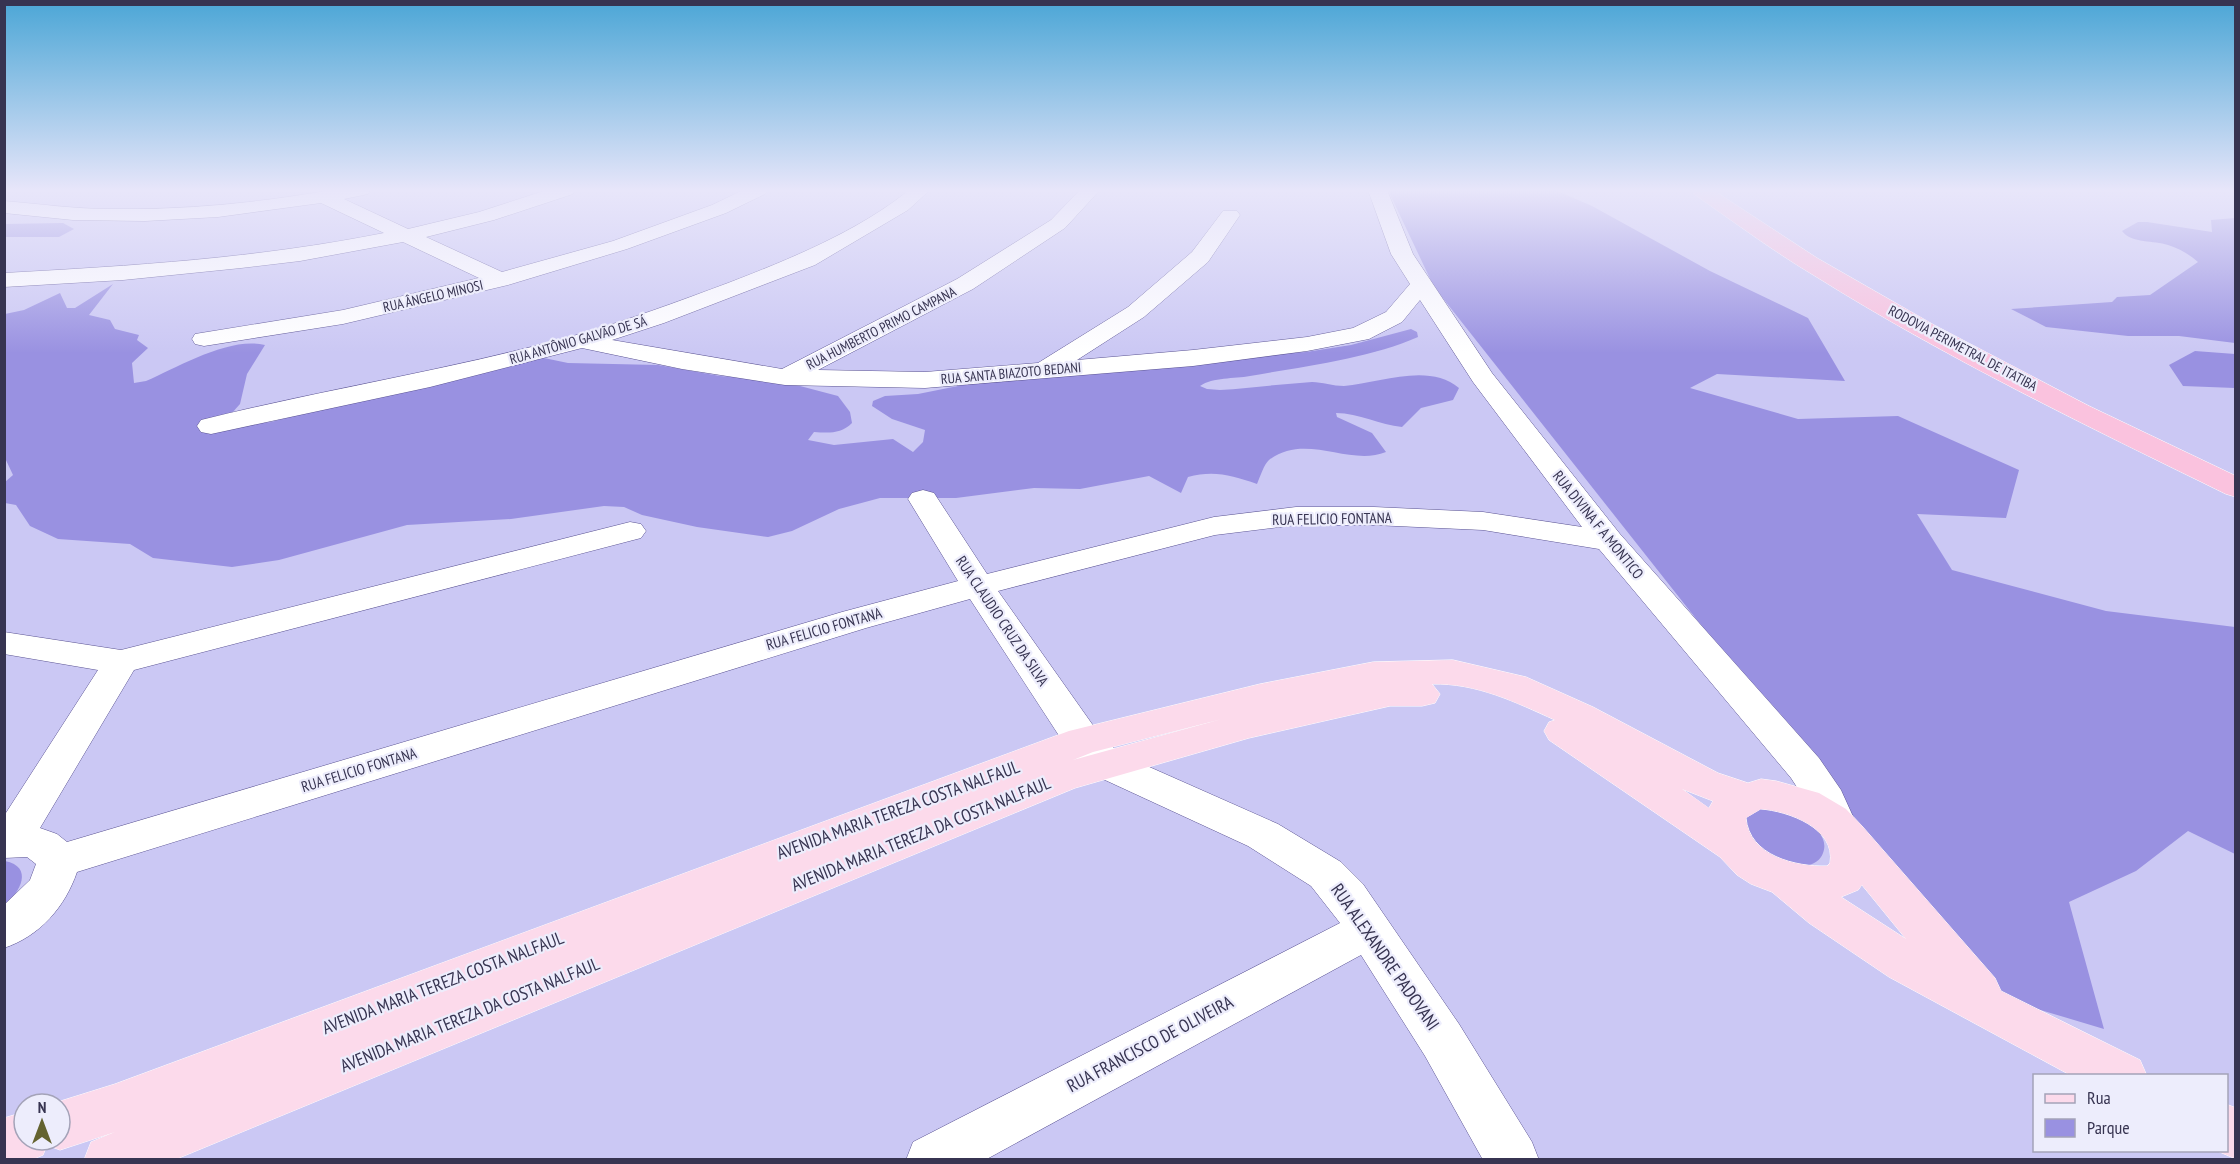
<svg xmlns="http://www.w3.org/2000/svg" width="2240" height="1164" font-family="'PT Sans Narrow',sans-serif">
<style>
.green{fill:#9991e1}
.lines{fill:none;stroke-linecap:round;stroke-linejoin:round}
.minor-casing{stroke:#5b5493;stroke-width:1}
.major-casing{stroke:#fff;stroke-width:1}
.highway-casing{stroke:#fff;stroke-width:1}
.minor{fill:#fff;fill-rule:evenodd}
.major{fill:#fcdaeb;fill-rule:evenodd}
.highway{fill:#fac2de;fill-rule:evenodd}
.labels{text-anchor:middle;stroke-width:4.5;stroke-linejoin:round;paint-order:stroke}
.far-street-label{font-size:14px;fill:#373451;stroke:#ededfc}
.street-label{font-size:15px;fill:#373451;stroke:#ededfc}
.near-street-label{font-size:18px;fill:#373451;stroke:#ededfc}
</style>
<rect width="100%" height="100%" fill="#cbc8f4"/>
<!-- green -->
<g class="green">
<path d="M1388,190H1555L1592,206L1710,271L1808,318L1845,381L1717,374L1690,388L1798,419L1898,416L2019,470L2006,518L1917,514L1952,570L2106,611L2235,627V854L2188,831L2136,871L2069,902L2104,1029L1994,996L1434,287Z"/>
<path d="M2235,218V343L2179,336H2128L2046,327L2011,309L2112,302L2117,297L2150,295L2198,262C2189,254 2180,249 2168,245C2154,240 2132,244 2122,231L2138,222H2147L2212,232L2211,220Z"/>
<path d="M63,223L74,229L59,237H5V224Z"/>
<path d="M113,284L89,315L110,320L115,329L139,335L137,340L148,348L132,363L134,383L146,381C178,367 230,336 265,345L247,374L240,404L223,423L227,427L271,422L497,362L544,358L568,363L658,365L720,376L781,381L838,396L850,412L852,423C841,434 829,433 814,432L808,440L834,445L893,439L913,452L923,442L925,430L892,419L872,406L873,401L885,396L918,394L1008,376L1119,363L1306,352L1351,345L1411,329L1417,332L1418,337C1371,358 1301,367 1250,376C1234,379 1213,377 1200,386L1207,389L1220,390C1251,388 1281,384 1312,382C1322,382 1333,386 1344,386C1379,383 1429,362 1459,388L1453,400L1421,408L1402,427C1380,425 1359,413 1336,413L1337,417L1372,433L1386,452C1349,467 1306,432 1269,460C1264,464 1260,477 1257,484C1232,475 1213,470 1188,477L1181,493L1149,476L1080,489L1034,488L956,498H880L839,509L792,531L768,537L697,527L642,515L624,507L604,506L511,519L407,525L279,560L232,567L153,558L130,544L58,539L30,526L16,505L5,503V482L13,475L5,458V314L24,310L60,293L67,308H75Z"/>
<path d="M2195,351L2235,354V388L2183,386L2169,365Z"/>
<path d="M1779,807C1794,816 1832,829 1823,853C1821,860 1813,865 1805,866C1792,868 1773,859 1760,856L1737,816L1743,810Z"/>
<path d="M5,861C34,867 20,892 5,905Z"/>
</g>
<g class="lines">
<!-- minor casing -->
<g class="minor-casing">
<g id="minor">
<path d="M331,190H370L368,194L344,199L408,229L479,212L547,190H575L573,194L494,220L426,237L502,272L613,241L712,205L743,190H768L765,194L726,213L627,249L508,285L343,324L204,346L195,344L192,339L195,334L343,310L479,278L403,242L300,261L241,268L123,280L4,287V273C132,266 259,258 384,233L321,203L218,217L145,221L73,220L4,213V201C40,204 75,209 110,209C184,210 258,203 331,190Z"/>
<path d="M909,190H930L908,210L815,265L664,323L612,340L782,369L957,279L1051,220L1080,190H1100L1065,228L973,289L818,370L925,372L1038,363L1128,307L1192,252L1223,211H1237L1240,215L1208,262L1144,317L1077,360L1193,350L1307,337L1353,328L1386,312L1410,284L1391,254L1368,190H1387L1413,254L1492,373L1620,534L1819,758L1841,790L1856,823L1850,834L1835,839L1820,834L1808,804L1791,778L1599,549L1483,530L1374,525H1296L1215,535L998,591L1097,731L1120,754L1278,824L1341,862L1363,884L1459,1024L1532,1142L1539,1160H1483L1425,1056L1361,955L985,1160H906L913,1142L1340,923L1311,886L1248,846L1092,774L1069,751L970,599L866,628L77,872C65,907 40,936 4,948V905L30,880L36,864L27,857L4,858V816L98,670L4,654V632L121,650L630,522L641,524L646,531L641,538L134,670L40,828L57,834L67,842L842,612L958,581L908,499L912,493L923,490L934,493L987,574L1214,517L1296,507H1374L1483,512L1582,527L1473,382L1420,300L1402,322L1369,339L1307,351L1193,366L925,388L785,385L682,369L582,348L430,387L211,434L201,432L197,426L201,420C325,389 450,370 573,336C626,321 677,302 728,283C788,260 859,231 909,190Z"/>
</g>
</g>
<!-- major casing -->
<g class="major-casing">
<g id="major">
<path d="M1453,660L1526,677L1593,707L1718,773L1748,783L1761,779L1776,781L1819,793L1846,809L1862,826L1995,978L2001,991L2140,1060L2147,1076H2072L1889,977L1809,923L1772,892L1751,884L1737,875L1720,857L1549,740L1544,731L1549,722L1555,720C1515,702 1477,683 1432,684L1440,694L1435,703L1422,706H1390L1249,738L1075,788L174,1160H84L91,1142L115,1132L60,1150L47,1145L43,1155L31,1160H4V1118L24,1112V1140H60V1104H51L115,1084L1069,731L1260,684L1373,662ZM1222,719L1073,760L1093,752ZM1682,789L1713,801L1709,808ZM1761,809C1788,811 1836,828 1830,863L1827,866C1796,867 1749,856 1746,818ZM1862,885L1906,939L1841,897L1858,890Z"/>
<path d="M2226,1104L2236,1108V1159L2215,1150H2226Z"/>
</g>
</g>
<!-- highway casing -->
<g class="highway-casing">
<path id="highway" d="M1692,190H1713L1817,258L1934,325L2089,406L2236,476V497L2226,494C2087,426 1946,358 1815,276C1773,251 1734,222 1694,194Z"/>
</g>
<!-- minor -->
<use href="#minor" class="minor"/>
<!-- major -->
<use href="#major" class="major"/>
<!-- highway -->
<use href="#highway" class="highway"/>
</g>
<!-- sky -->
<linearGradient id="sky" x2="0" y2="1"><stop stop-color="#4ba6d6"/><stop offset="0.54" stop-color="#e8e6fa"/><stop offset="1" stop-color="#e8e6fa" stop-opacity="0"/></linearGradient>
<rect width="2240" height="353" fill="url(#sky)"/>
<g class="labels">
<!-- far-street labels -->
<g class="far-street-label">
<text transform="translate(433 296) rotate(-13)" y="5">RUA ÂNGELO MINOSI</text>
<text transform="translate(881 328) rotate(-27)" y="5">RUA HUMBERTO PRIMO CAMPANA</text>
<text transform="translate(578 340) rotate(-16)" y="5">RUA ANTÔNIO GALVÃO DE SÁ</text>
<text transform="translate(1963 348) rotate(28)" y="5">RODOVIA PERIMETRAL DE ITATIBA</text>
<text transform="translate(1011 373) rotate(-5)" y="5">RUA SANTA BIAZOTO BEDANI</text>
</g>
<!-- street labels -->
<g class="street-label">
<text transform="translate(1332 519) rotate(-1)" y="5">RUA FELICIO FONTANA</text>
<text transform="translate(1598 525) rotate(51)" y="5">RUA DIVINA F A MONTICO</text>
<text transform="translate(1002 621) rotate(56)" y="5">RUA CLAUDIO CRUZ DA SILVA</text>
<text transform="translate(824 629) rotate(-16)" y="5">RUA FELICIO FONTANA</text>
<text transform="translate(359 770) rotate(-17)" y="5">RUA FELICIO FONTANA</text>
</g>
<!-- near-street labels -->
<g class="near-street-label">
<text transform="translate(898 810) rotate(-20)" y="6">AVENIDA MARIA TEREZA COSTA NALFAUL</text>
<text transform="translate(921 834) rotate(-22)" y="6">AVENIDA MARIA TEREZA DA COSTA NALFAUL</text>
<text transform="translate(1385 957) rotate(55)" y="6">RUA ALEXANDRE PADOVANI</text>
<text transform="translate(443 983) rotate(-21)" y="6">AVENIDA MARIA TEREZA COSTA NALFAUL</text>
<text transform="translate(470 1015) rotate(-22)" y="6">AVENIDA MARIA TEREZA DA COSTA NALFAUL</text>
<text transform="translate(1150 1044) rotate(-28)" y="6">RUA FRANCISCO DE OLIVEIRA</text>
</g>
</g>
<!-- border -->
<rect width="2240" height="1164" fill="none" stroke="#373451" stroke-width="12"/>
<!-- legend -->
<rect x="2033" y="1074" width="195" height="78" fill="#ededfc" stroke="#a4a3b8" stroke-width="1.5"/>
<rect x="2045" y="1094" width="30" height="9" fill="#fcdaeb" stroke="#a4a3b8" stroke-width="1.5"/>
<text x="2087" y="1104" font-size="18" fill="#373451">Rua</text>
<rect x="2045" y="1119" width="30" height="18" fill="#9991e1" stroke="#a4a3b8" stroke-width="1.5"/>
<text x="2087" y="1134" font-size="18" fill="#373451">Parque</text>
<!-- north arrow -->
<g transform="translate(42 1122)"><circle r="28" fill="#ededfc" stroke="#a4a3b8" stroke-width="1.5"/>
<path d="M0-4.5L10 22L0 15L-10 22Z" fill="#646330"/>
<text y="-9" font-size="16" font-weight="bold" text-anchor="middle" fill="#373451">N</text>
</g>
</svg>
